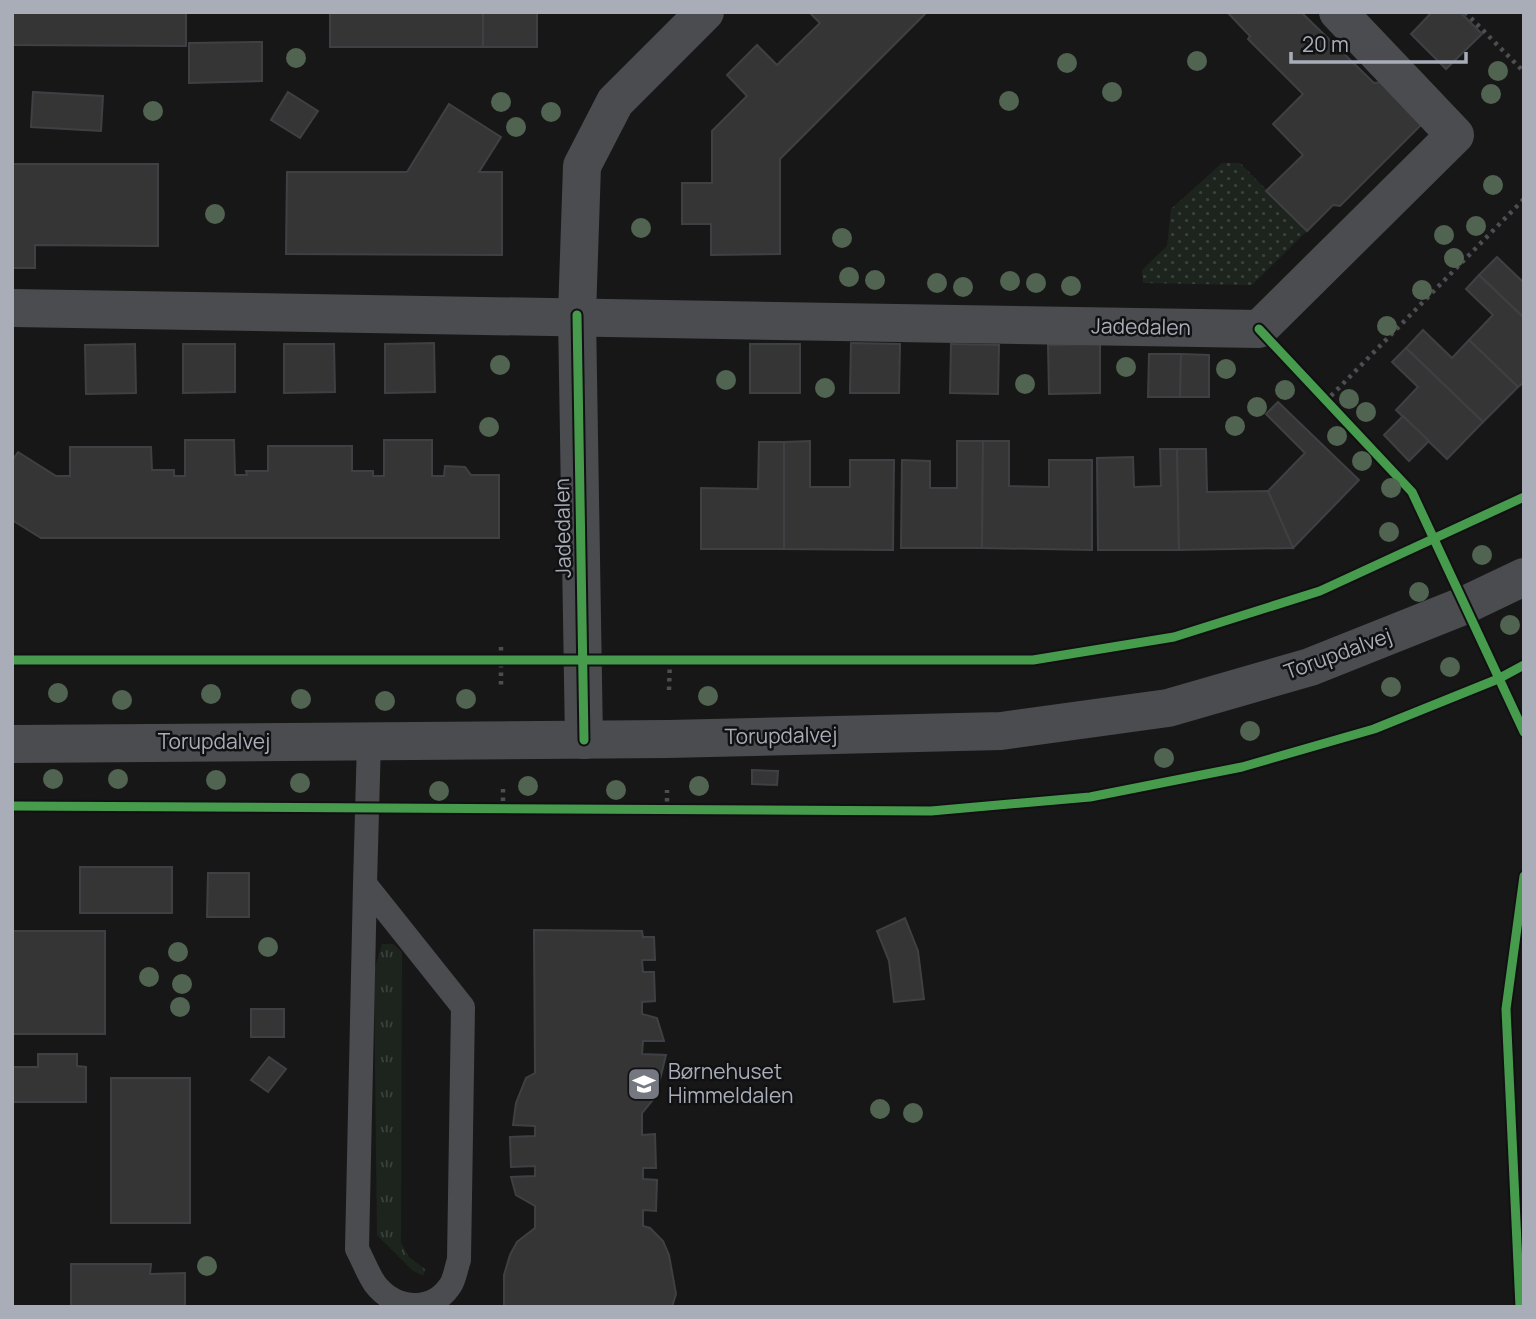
<svg xmlns="http://www.w3.org/2000/svg" width="1536" height="1319" font-family="Manrope,sans-serif">
<style>
.grass{fill:url(#grass-tufts)}
.park{fill:url(#park-dots)}
.building{fill:#353536;stroke:#3f4043;stroke-width:2}
.lines{fill:none;stroke-linecap:round;stroke-linejoin:round}
.path{stroke:#4d4e52;stroke-width:4.5;stroke-dasharray:3.5 5;stroke-linecap:butt}
.service{stroke:#4b4c50;stroke-width:24}
.minor{stroke:#4b4c50;stroke-width:38}
.tertiary{stroke:#4b4c50;stroke-width:38}
.cycleway-casing{stroke:#111113;stroke-width:13}
.cycleway{stroke:#469c4c;stroke-width:9}
.tree{fill:#506451}
.labels{text-anchor:middle;stroke-width:5;stroke-linejoin:round;paint-order:stroke}
.street-label{font-size:21px;fill:#a8adb8;stroke:#111113}
.poi-label{font-size:21px;fill:#a8adb8;stroke:#111113;text-anchor:start}
</style>
<defs>
<pattern id="grass-tufts" width="24" height="20" patternUnits="userSpaceOnUse" patternTransform="scale(1.75)"><rect width="24" height="20" fill="#1d241e"/><path d="M3 7l-1-3M5 7V3M7 7l1-3M15 17l-1-3M17 17v-4M19 17l1-3" fill="none" stroke="#3b413d"/></pattern>
<pattern id="park-dots" width="8" height="8" patternUnits="userSpaceOnUse" patternTransform="scale(1.75)"><rect width="8" height="8" fill="#1d241e"/><path d="M2 2h.1M6 6h.1" fill="none" stroke="#3b413d" stroke-width="1.8" stroke-linecap="round"/></pattern>
</defs>
<rect width="100%" height="100%" fill="#171717"/>
<!-- grass -->
<path class="grass" d="M382,944H393L402,952L401,1243L409,1257L425,1269L423,1276L412,1270L377,1235L374,971Z"/>
<!-- park -->
<path class="park" d="M1222,163H1240L1307,231L1252,285L1143,283L1142,270L1167,246L1171,209Z"/>
<!-- building -->
<g class="building">
<path d="M12,12H186V46L12,45Z"/>
<rect x="330" y="12" width="153" height="35"/>
<rect x="483" y="12" width="54" height="35"/>
<path d="M809,12H927L780,159V254L711,255V224H682V183H712V131L747,96L727,75L757,45L777,65L820,23Z"/>
<path d="M1227,12H1301L1374,83L1381,82L1422,124L1340,206L1333,205L1307,231L1266,191L1303,155L1273,124L1303,94L1248,39L1250,36Z"/>
<path d="M1432,12H1460L1482,34L1446,69L1411,34Z"/>
<path d="M262,42V81L189,83V43Z"/>
<path d="M33,92L103,96L101,131L31,127Z"/>
<path d="M288,92L318,111L300,138L271,120Z"/>
<path d="M449,104L501,137L479,172H502V255L286,254L287,172H407Z"/>
<path d="M12,164H158V246L35,245V268H12Z"/>
<path d="M1497,257L1524,283V318L1479,275Z"/>
<path d="M1479,275L1524,318V382L1518,387L1469,340L1493,315L1466,289Z"/>
<path d="M1423,330L1452,358L1469,340L1518,387L1483,422L1406,348Z"/>
<path d="M434,343L435,392L385,393V344Z"/>
<path d="M851,343L900,344L899,393H850Z"/>
<path d="M135,344L136,393L86,394L85,345Z"/>
<path d="M183,344H235V392L183,393Z"/>
<path d="M284,344H334L335,392L284,393Z"/>
<rect x="750" y="344" width="50" height="49"/>
<path d="M951,344L999,345L998,394L950,393Z"/>
<path d="M1100,344V393L1049,394L1048,345Z"/>
<path d="M1406,348L1483,422L1447,459L1396,410L1418,387L1392,362Z"/>
<path d="M1149,354H1181L1180,397H1148Z"/>
<path d="M1181,354L1209,355V397H1180Z"/>
<path d="M1278,402L1359,480L1293,548L1268,491L1305,453L1266,414Z"/>
<path d="M1403,416L1429,441L1409,461L1384,435Z"/>
<path d="M185,440H234L235,475H247L246,471H268V446H352V471H373V476H384V440H432V476H444L445,466L465,467L471,475H499V538H41L12,520V461L18,452L56,476H70V447H151L152,470H174V476H185Z"/>
<path d="M810,441V487H850V460H894L893,550L784,549V442Z"/>
<path d="M957,441H983L982,548H901L902,460L930,461V488H957Z"/>
<path d="M983,441H1009V486L1049,487V460H1092V550L982,548Z"/>
<path d="M759,442H784V549H701V488L758,489Z"/>
<path d="M1160,449H1177L1179,550H1098L1097,458L1133,457L1134,487L1161,486Z"/>
<path d="M1177,449H1206L1207,492L1268,491L1293,548L1179,550Z"/>
<path d="M752,770L778,771L777,785L752,784Z"/>
<rect x="80" y="867" width="92" height="46"/>
<path d="M208,873H249V917H207Z"/>
<path d="M905,918L918,951L924,999L894,1002L889,961L877,931Z"/>
<path d="M534,930L642,931L643,937H654L655,960H642L643,972H654L655,1001L642,1002V1014L657,1018L664,1041H643L642,1054L666,1055L656,1096L642,1113V1135L655,1134L656,1168H643V1179L657,1180L656,1211L643,1210V1226L650,1228L663,1241L669,1255L676,1294L672,1307H504V1275L510,1255L517,1242L535,1228V1206L516,1195L511,1177L535,1176V1166L511,1167L510,1137L535,1136V1126L513,1125L516,1103L526,1078L535,1073Z"/>
<rect x="12" y="931" width="93" height="103"/>
<rect x="251" y="1009" width="33" height="28"/>
<path d="M38,1054H77V1066L86,1067V1102H12V1067H38Z"/>
<path d="M269,1057L286,1069L268,1092L251,1080Z"/>
<rect x="111" y="1078" width="79" height="145"/>
<path d="M71,1264H151L150,1274L185,1273V1307H71Z"/>
</g>
<g class="lines">
<!-- path -->
<g class="path">
<path d="M1465,12L1524,72"/>
<path d="M1325,402L1524,199"/>
<path d="M501,647V689"/>
<path d="M669,690L670,659"/>
<path d="M503,789V809"/>
<path d="M667,810V790"/>
</g>
<!-- service -->
<path class="service" d="M365,884L357,1249C363,1260 368,1274 375,1284C394,1309 431,1314 450,1286C455,1279 456,1268 459,1260L463,1007L365,884L369,741"/>
<!-- minor -->
<g class="minor">
<path d="M12,308L1259,329L1455,135L1338,12"/>
<path d="M584,740L577,315L582,166L615,102L705,12"/>
</g>
<!-- tertiary -->
<path class="tertiary" d="M12,744L668,739L1001,731L1168,708L1310,667L1463,606L1524,577"/>
<!-- cycleway casing -->
<g class="cycleway-casing">
<g id="cycleway">
<path d="M577,315L584,740"/>
<path d="M1259,329L1412,492L1524,732"/>
<path d="M12,660H1033L1174,637L1320,591L1524,497"/>
<path d="M12,806L931,811L1090,797L1242,767L1374,729L1498,679L1524,665"/>
<path d="M1520,1307L1506,1009L1524,876"/>
</g>
</g>
<!-- cycleway -->
<use href="#cycleway" class="cycleway"/>
</g>
<!-- trees -->
<g class="tree">
<circle cx="296" cy="58" r="10"/>
<circle cx="1197" cy="61" r="10"/>
<circle cx="1067" cy="63" r="10"/>
<circle cx="1498" cy="71" r="10"/>
<circle cx="1112" cy="92" r="10"/>
<circle cx="1491" cy="94" r="10"/>
<circle cx="1009" cy="101" r="10"/>
<circle cx="501" cy="102" r="10"/>
<circle cx="153" cy="111" r="10"/>
<circle cx="551" cy="112" r="10"/>
<circle cx="516" cy="127" r="10"/>
<circle cx="1493" cy="185" r="10"/>
<circle cx="215" cy="214" r="10"/>
<circle cx="1476" cy="226" r="10"/>
<circle cx="641" cy="228" r="10"/>
<circle cx="1444" cy="235" r="10"/>
<circle cx="842" cy="238" r="10"/>
<circle cx="1454" cy="258" r="10"/>
<circle cx="849" cy="277" r="10"/>
<circle cx="875" cy="280" r="10"/>
<circle cx="1010" cy="281" r="10"/>
<circle cx="937" cy="283" r="10"/>
<circle cx="1036" cy="283" r="10"/>
<circle cx="1071" cy="286" r="10"/>
<circle cx="963" cy="287" r="10"/>
<circle cx="1422" cy="290" r="10"/>
<circle cx="1387" cy="326" r="10"/>
<circle cx="500" cy="365" r="10"/>
<circle cx="1126" cy="367" r="10"/>
<circle cx="1226" cy="369" r="10"/>
<circle cx="726" cy="380" r="10"/>
<circle cx="1025" cy="384" r="10"/>
<circle cx="825" cy="388" r="10"/>
<circle cx="1285" cy="390" r="10"/>
<circle cx="1349" cy="399" r="10"/>
<circle cx="1257" cy="407" r="10"/>
<circle cx="1366" cy="412" r="10"/>
<circle cx="1235" cy="426" r="10"/>
<circle cx="489" cy="427" r="10"/>
<circle cx="1337" cy="436" r="10"/>
<circle cx="1362" cy="461" r="10"/>
<circle cx="1391" cy="488" r="10"/>
<circle cx="1389" cy="532" r="10"/>
<circle cx="1482" cy="555" r="10"/>
<circle cx="1419" cy="592" r="10"/>
<circle cx="1510" cy="625" r="10"/>
<circle cx="1450" cy="667" r="10"/>
<circle cx="1391" cy="687" r="10"/>
<circle cx="58" cy="693" r="10"/>
<circle cx="211" cy="694" r="10"/>
<circle cx="708" cy="696" r="10"/>
<circle cx="301" cy="699" r="10"/>
<circle cx="466" cy="699" r="10"/>
<circle cx="122" cy="700" r="10"/>
<circle cx="385" cy="701" r="10"/>
<circle cx="1250" cy="731" r="10"/>
<circle cx="1164" cy="758" r="10"/>
<circle cx="53" cy="779" r="10"/>
<circle cx="118" cy="779" r="10"/>
<circle cx="216" cy="780" r="10"/>
<circle cx="300" cy="783" r="10"/>
<circle cx="528" cy="786" r="10"/>
<circle cx="699" cy="786" r="10"/>
<circle cx="616" cy="790" r="10"/>
<circle cx="439" cy="791" r="10"/>
<circle cx="268" cy="947" r="10"/>
<circle cx="178" cy="952" r="10"/>
<circle cx="149" cy="977" r="10"/>
<circle cx="182" cy="984" r="10"/>
<circle cx="180" cy="1007" r="10"/>
<circle cx="880" cy="1109" r="10"/>
<circle cx="913" cy="1113" r="10"/>
<circle cx="207" cy="1266" r="10"/>
</g>
<!-- icons -->
<defs>
<g id="school-square" transform="scale(1.75)"><rect x="-9" y="-9" width="18" height="18" rx="4" fill="#757880" stroke="#111113"/><path d="M0-5L7-2L0 1L-7-2ZM-4 1L0 2.5L4 1V4Q0 6-4 4Z" fill="#fff"/></g>
</defs>
<g fill-rule="evenodd">
<use href="#school-square" x="644" y="1084"/>
</g>
<g class="labels">
<!-- street labels -->
<g class="street-label">
<text transform="translate(1141 327) rotate(1)" y="7">Jadedalen</text>
<text transform="translate(563 528) rotate(-91)" y="7">Jadedalen</text>
<text transform="translate(1338 654) rotate(-20)" y="7">Torupdalvej</text>
<text transform="translate(781 736) rotate(-1)" y="7">Torupdalvej</text>
<text x="214" y="749">Torupdalvej</text>
</g>
<!-- poi labels -->
<g class="poi-label">
<text x="668" y="1079">Børnehuset<tspan x="668" dy="24">Himmeldalen</tspan></text>
</g>
</g>
<!-- border -->
<rect width="1536" height="1319" fill="none" stroke="#a8adb8" stroke-width="28"/>
<!-- scale -->
<path d="M1291 52v10h175v-10" fill="none" stroke="#a8adb8" stroke-width="3.5"/>
<text x="1302" y="52" font-size="21" fill="#a8adb8" stroke="#111113" stroke-width="5" paint-order="stroke">20 m</text>
</svg>
